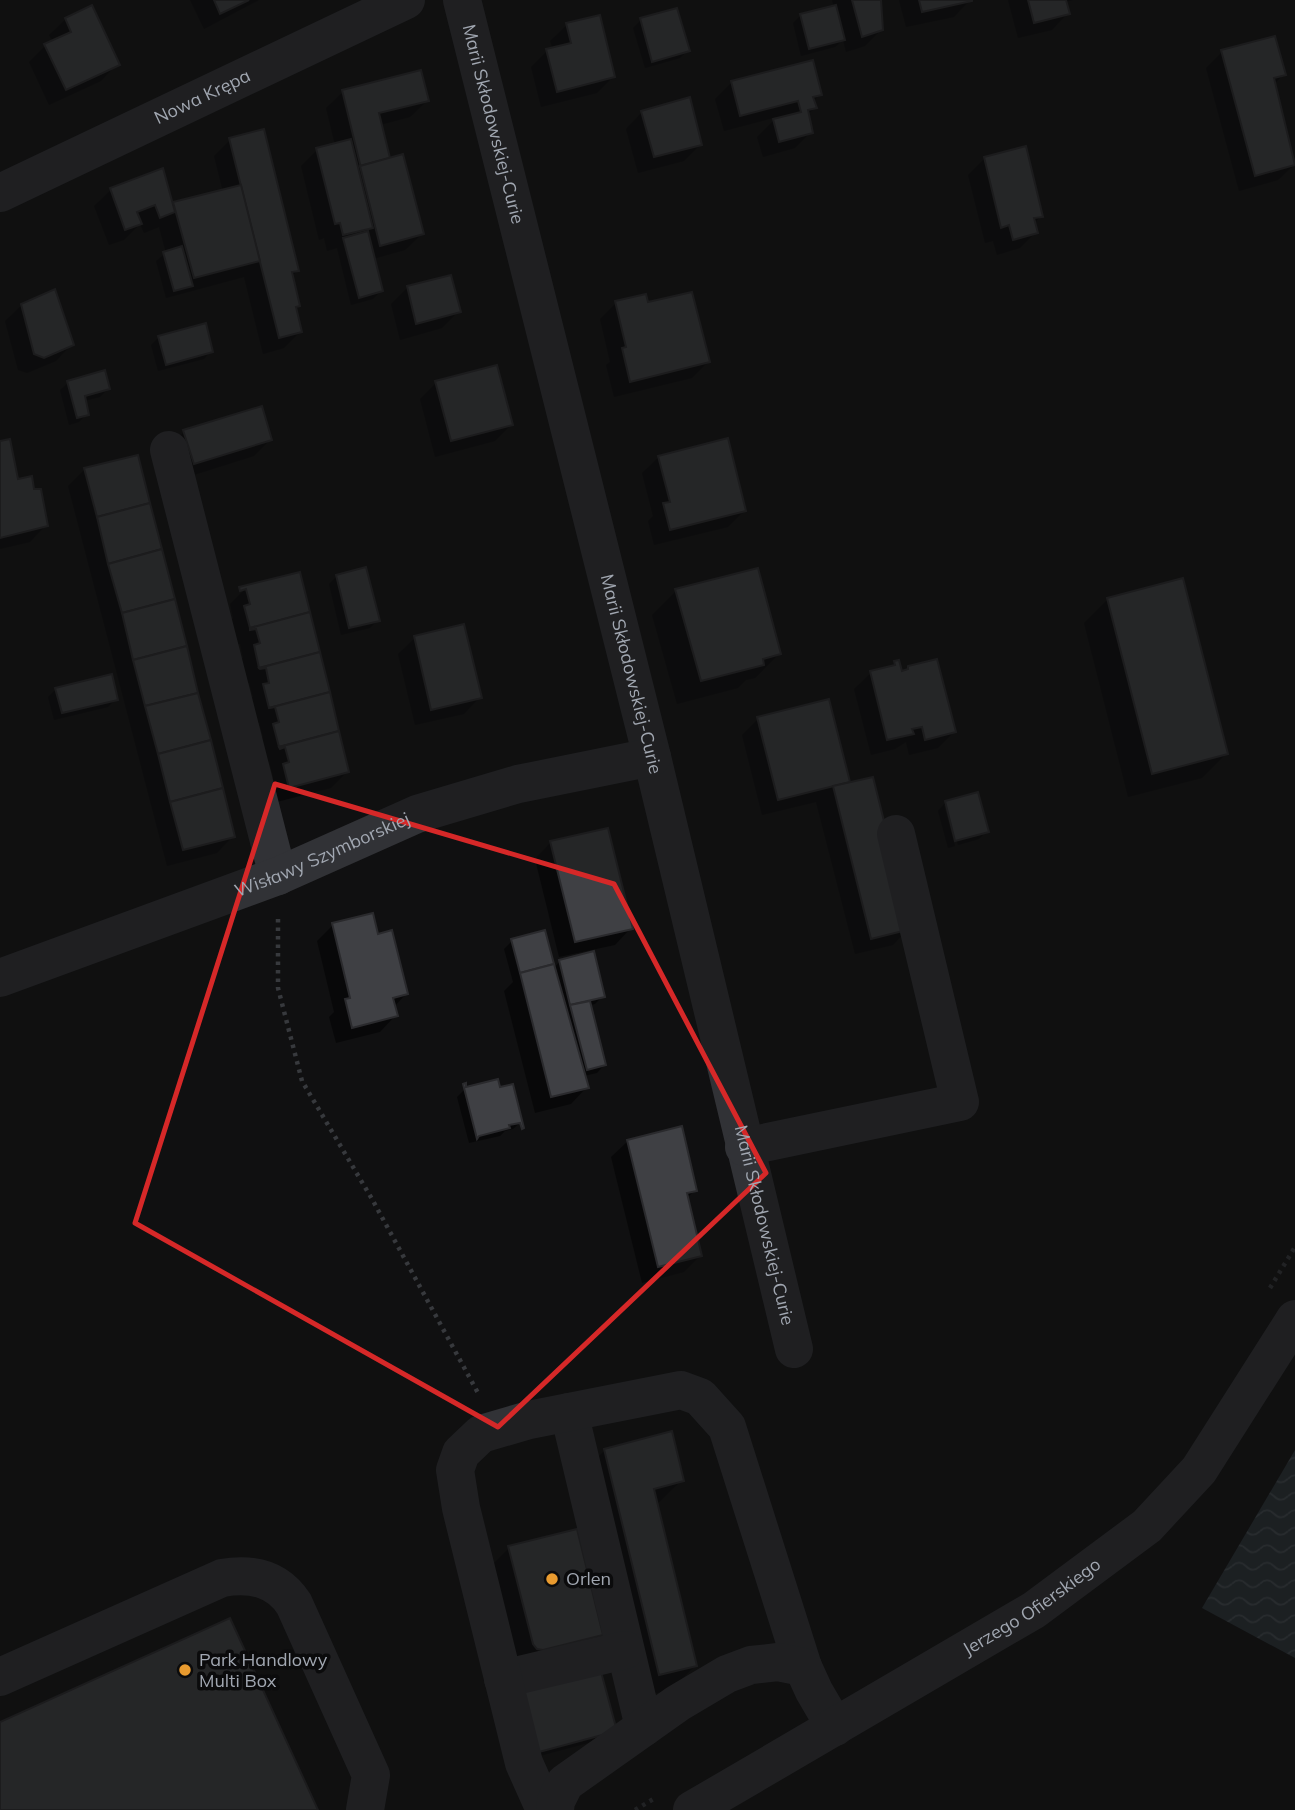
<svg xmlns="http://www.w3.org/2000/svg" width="1295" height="1810" font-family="Mulish,sans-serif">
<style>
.water{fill:url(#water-waves)}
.shadow{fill:#0007}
.building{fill:#3f4044;stroke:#2a2a2d;stroke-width:2}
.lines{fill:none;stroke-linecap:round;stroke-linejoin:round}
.path{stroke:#37393d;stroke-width:4.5;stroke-dasharray:3.5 5;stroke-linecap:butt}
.minor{stroke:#313236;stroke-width:38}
.marked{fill:none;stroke:#d62828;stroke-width:5;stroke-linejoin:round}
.poi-dot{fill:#e99b2f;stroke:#0b0b0c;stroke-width:2.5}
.labels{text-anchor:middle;stroke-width:7;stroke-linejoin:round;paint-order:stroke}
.street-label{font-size:18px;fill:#a1a7b1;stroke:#0b0b0c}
.poi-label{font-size:18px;fill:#a1a7b1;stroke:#0b0b0c;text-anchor:start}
</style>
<defs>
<pattern id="water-waves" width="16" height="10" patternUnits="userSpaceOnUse" patternTransform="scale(1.75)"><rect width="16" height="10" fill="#2a3339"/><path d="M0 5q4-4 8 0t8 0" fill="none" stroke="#464e53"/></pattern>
</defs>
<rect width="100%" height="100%" fill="#101011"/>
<!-- water -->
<path class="water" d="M1295,1450V1658L1202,1608Z"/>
<!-- shadow -->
<g class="shadow">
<path d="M190,0H259L204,29Z"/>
<path d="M832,0H879L881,30L865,46L846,52L843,40L835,47L801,56L793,23L801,15L834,7Z"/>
<path d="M899,0H970L954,17L906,27Z"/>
<path d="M1008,0H1073L1065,2L1068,13L1052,30L1018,38Z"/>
<path d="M66,19L117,64L101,81L49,105L29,62L45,46L53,42L49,35Z"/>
<path d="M641,20L688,50L680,58L645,68L633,28Z"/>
<path d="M567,25L613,77L597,93L541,107L531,67L547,51L553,50L550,41Z"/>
<path d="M1222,52L1284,74L1274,84L1295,164L1278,180L1239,191L1206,68Z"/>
<path d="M731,83L820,94L813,102L815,108L807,115L811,132L795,148L763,157L757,137L777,117L724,131L715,99Z"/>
<path d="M343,92L427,101L410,117L380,125L388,160L422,234L405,250L373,259L381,291L373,299L351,305L337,248L327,251L324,238L319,240L301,166L317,150L335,145L326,108Z"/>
<path d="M642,112L701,144L684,161L638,173L626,129Z"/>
<path d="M230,140L297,271L291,277L298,305L295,309L300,332L284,348L263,354L244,277L166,298L156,261L166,253L159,227L144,233L140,224L124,240L109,245L94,206L111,190L171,205L223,192L214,156Z"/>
<path d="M1024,148L1041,216L1034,223L1036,232L1020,248L997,255L993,241L985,243L968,175L984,159Z"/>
<path d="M450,277L459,311L442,328L400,340L391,304L407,288Z"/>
<path d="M616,303L647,304L708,362L692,378L614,397L606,365L610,362L600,319Z"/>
<path d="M22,305L72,344L56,361L27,373L18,370L5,321Z"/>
<path d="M159,337L211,351L204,359L158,371L151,345Z"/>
<path d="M68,383L108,389L100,397L84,401L87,414L79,422L69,425L60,390Z"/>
<path d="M436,383L511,425L495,441L435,457L420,399Z"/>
<path d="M184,432L270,440L254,456L178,480L168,448Z"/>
<path d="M0,443L17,481L33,491L46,525L30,542L0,549Z"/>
<path d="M659,457L744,511L728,527L654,545L648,521L653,516L642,473Z"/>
<path d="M84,470L233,836L217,853L167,866L68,486Z"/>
<path d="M337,576L378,620L370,628L341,635L329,584Z"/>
<path d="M246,588L347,772L331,788L273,803L268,782L273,777L269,762L263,764L258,742L263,737L259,723L254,724L248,702L253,697L249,683L244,685L238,663L243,658L240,644L234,645L228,623L233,618L230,604Z"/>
<path d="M676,591L779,654L755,678L746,680L738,688L677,704L652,615Z"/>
<path d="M1108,599L1226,754L1202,778L1128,797L1084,623Z"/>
<path d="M415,638L480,697L464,714L415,725L398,654Z"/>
<path d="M895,663L900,673L908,668L954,732L938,748L909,755L906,742L895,749L871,755L854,689L871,673L890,668Z"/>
<path d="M56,689L116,699L108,707L54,720L48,697Z"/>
<path d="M828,702L849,784L909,928L893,945L855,954L816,802L762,815L742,735L758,719Z"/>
<path d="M977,794L987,831L979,839L958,845L947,805H944L955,846L948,848L938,811L945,803Z"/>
<path d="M551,842L631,928L615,945L559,957L535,859Z"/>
<path d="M333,925L377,936L406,994L394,1007L396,1015L380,1032L336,1043L329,1017L334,1012L317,941Z"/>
<path d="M512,941L554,968L560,961L603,996L595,1004L590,1005L604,1065L597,1073L584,1076L587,1087L571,1104L535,1113L504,991L513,982L504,949Z"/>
<path d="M465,1089H499L521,1122L513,1129L505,1131L500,1136L469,1143L457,1097Z"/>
<path d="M628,1141L695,1190L686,1199L700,1256L684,1272L642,1283L611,1157Z"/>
<path d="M605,1450L682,1480L656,1505L695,1666L671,1690L635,1698L581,1474Z"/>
<path d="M509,1548L601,1634L577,1658L517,1673L485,1572Z"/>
<path d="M516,1698L607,1738L532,1758Z"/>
</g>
<!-- building -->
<g class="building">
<path d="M214,0H249L220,14Z"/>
<path d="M852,0H881L883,30L862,37Z"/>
<path d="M919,0H972V1L922,12Z"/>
<path d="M1028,0H1066L1070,14L1034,23Z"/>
<path d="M92,5L120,65L66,90L44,44L71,32L65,18Z"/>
<path d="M836,5L845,40L809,49L800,14Z"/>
<path d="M677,8L690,51L652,62L640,18Z"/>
<path d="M600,15L615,77L557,92L546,49L571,43L566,23Z"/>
<path d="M1275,36L1286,75L1274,78L1295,165L1255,176L1221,50Z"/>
<path d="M813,60L822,95L813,97L817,108L808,110L813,133L779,142L773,119L801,112L798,101L740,116L731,81Z"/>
<path d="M421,70L429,101L379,113L390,158L360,166L361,168L342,90Z"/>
<path d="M690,97L702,145L654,157L641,111Z"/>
<path d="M264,129L299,271L292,272L300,306L296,307L302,332L279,338L229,138Z"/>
<path d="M351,139L373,228L343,235L340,223L335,224L316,148Z"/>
<path d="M1026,146L1043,217L1034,218L1038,233L1013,240L1009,225L1001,228L984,157Z"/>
<path d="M403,154L424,234L380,246L360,166Z"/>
<path d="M163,168L175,212L160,218L155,205L137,212L142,224L125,230L110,188Z"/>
<path d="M241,185L260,261L194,278L173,202Z"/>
<path d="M368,231L383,291L359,298L343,238Z"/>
<path d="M182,246L193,286L174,291L163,252Z"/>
<path d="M451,275L461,312L416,324L407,286Z"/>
<path d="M55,289L74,345L44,358L34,354L21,304Z"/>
<path d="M692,292L710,362L630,382L622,348L626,347L615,301L646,294L648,302Z"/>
<path d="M206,323L213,352L166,365L158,336Z"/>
<path d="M497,365L513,425L451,441L435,381Z"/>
<path d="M105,370L110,389L85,396L89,415L77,418L67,381Z"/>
<path d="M262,406L272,440L194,464L183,430Z"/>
<path d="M728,438L746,511L670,530L663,503L670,502L658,456Z"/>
<path d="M10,439L18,479L32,476L34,489H41L48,526L0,538V441Z"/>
<path d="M138,455L150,503L97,517L84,468Z"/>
<path d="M150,503L162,549L108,564L97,517Z"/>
<path d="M162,549L175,599L122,613L108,564Z"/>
<path d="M366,567L380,621L349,628L336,575Z"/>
<path d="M758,568L781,654L763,659L764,665L701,681L675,589Z"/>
<path d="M300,572L310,612L250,628L244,606L250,604L246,589L240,591L239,587Z"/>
<path d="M1183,578L1228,754L1152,774L1107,598Z"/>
<path d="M175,599L187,646L133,660L122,613Z"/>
<path d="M310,612L320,652L259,668L254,645L260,643L256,629L250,630V628Z"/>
<path d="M464,624L482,698L431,710L414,636Z"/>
<path d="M187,646L198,693L145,706L133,660Z"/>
<path d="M320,652L330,692L269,708L263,684L269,683L266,668L260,669L259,668Z"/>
<path d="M937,659L956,732L925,740L922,727L912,729L914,734L887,740L870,671L895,665L894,661L899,660L902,671L908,669V666Z"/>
<path d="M112,674L118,700L62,713L55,688Z"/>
<path d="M330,692L339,731L279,747L273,724L279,722L275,707L269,708Z"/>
<path d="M198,693L211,740L158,754L145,706Z"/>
<path d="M829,699L850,782L778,800L757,717Z"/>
<path d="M339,731L349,772L289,788L283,764L289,762L285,747L280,749L279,747Z"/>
<path d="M211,740L223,788L170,802L158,754Z"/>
<path d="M873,777L911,929L871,939L833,786Z"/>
<path d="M223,788L235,837L183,850L170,802Z"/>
<path d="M978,792L989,832L955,841L945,801Z"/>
<path d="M608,828L633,929L575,942L550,841Z"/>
<path d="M373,913L378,934L392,930L408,994L393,998L398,1016L352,1028L345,999L350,998L332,923Z"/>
<path d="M545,930L554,964L520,973L511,939Z"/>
<path d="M594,951L605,997L570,1005L559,960Z"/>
<path d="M554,964L589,1088L551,1097L520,973Z"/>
<path d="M590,1001L606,1065L587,1070L570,1005Z"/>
<path d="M498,1079L500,1087L513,1084L524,1128L522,1129L520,1123L509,1125L510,1128L479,1136L477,1139L463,1084L466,1083V1087Z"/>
<path d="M682,1126L697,1191L687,1193L702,1256L658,1267L627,1140Z"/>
<path d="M672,1431L684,1481L654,1489L697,1666L659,1675L604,1449Z"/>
<path d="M577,1529L603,1635L543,1650L537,1649L533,1644L508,1546Z"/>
<path d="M230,1618L318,1810H0V1722Z"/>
<path d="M600,1668L617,1731L539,1752L523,1689Z"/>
</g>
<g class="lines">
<!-- path -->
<g class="path">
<path d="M278,919V988L302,1081L372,1199L478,1393"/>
<path d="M1270,1288L1295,1247"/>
<path d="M635,1810L655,1798"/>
</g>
<!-- minor -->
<g class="minor">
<path id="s1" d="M462,0L652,757L794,1349"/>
<path id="s2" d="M0,193L406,0"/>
<path d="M169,450L278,876"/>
<path id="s3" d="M0,978L278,876L417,814L518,784L652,757"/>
<path d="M744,1147L960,1102L896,834"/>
<path d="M569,1412L644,1727"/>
<path d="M0,1677L222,1578C251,1573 277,1578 294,1604L371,1775L365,1810"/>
<path d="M503,1679L625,1650"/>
<path d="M545,1810L524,1763L461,1508L455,1470L461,1453L481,1434L529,1420L681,1390L700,1397L727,1427L803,1667"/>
<path d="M555,1810L556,1801L565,1783L678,1703L727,1674L751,1665L778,1662L803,1667L814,1691L835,1727"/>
<path id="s4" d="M692,1810L1034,1610L1147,1526L1199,1470L1295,1319"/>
</g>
</g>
<!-- marked area -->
<path d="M0 0H1295V1810H0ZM275,784L614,884L766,1173L498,1427L135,1223Z" fill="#101011" fill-opacity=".55" fill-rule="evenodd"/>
<path class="marked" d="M275,784L614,884L766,1173L498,1427L135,1223Z"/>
<!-- markers -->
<g class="poi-dot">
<circle cx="552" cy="1579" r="7"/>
<circle cx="185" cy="1670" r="7"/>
</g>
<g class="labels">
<!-- street labels -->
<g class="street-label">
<text dy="6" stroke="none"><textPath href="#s2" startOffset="224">Nowa Krępa</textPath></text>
<text dy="6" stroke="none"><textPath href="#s1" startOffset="128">Marii Skłodowskiej-Curie</textPath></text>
<text dy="6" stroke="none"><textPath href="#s1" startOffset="695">Marii Skłodowskiej-Curie</textPath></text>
<text dy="6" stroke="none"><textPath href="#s3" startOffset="345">Wisławy Szymborskiej</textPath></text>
<text dy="6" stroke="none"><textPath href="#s1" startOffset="1262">Marii Skłodowskiej-Curie</textPath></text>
<text dy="6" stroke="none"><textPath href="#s4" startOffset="396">Jerzego Ofierskiego</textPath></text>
</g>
<!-- poi labels -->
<g class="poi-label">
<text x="566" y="1585">Orlen</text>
<text x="199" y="1666">Park Handlowy<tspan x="199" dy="21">Multi Box</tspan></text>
</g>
</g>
</svg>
